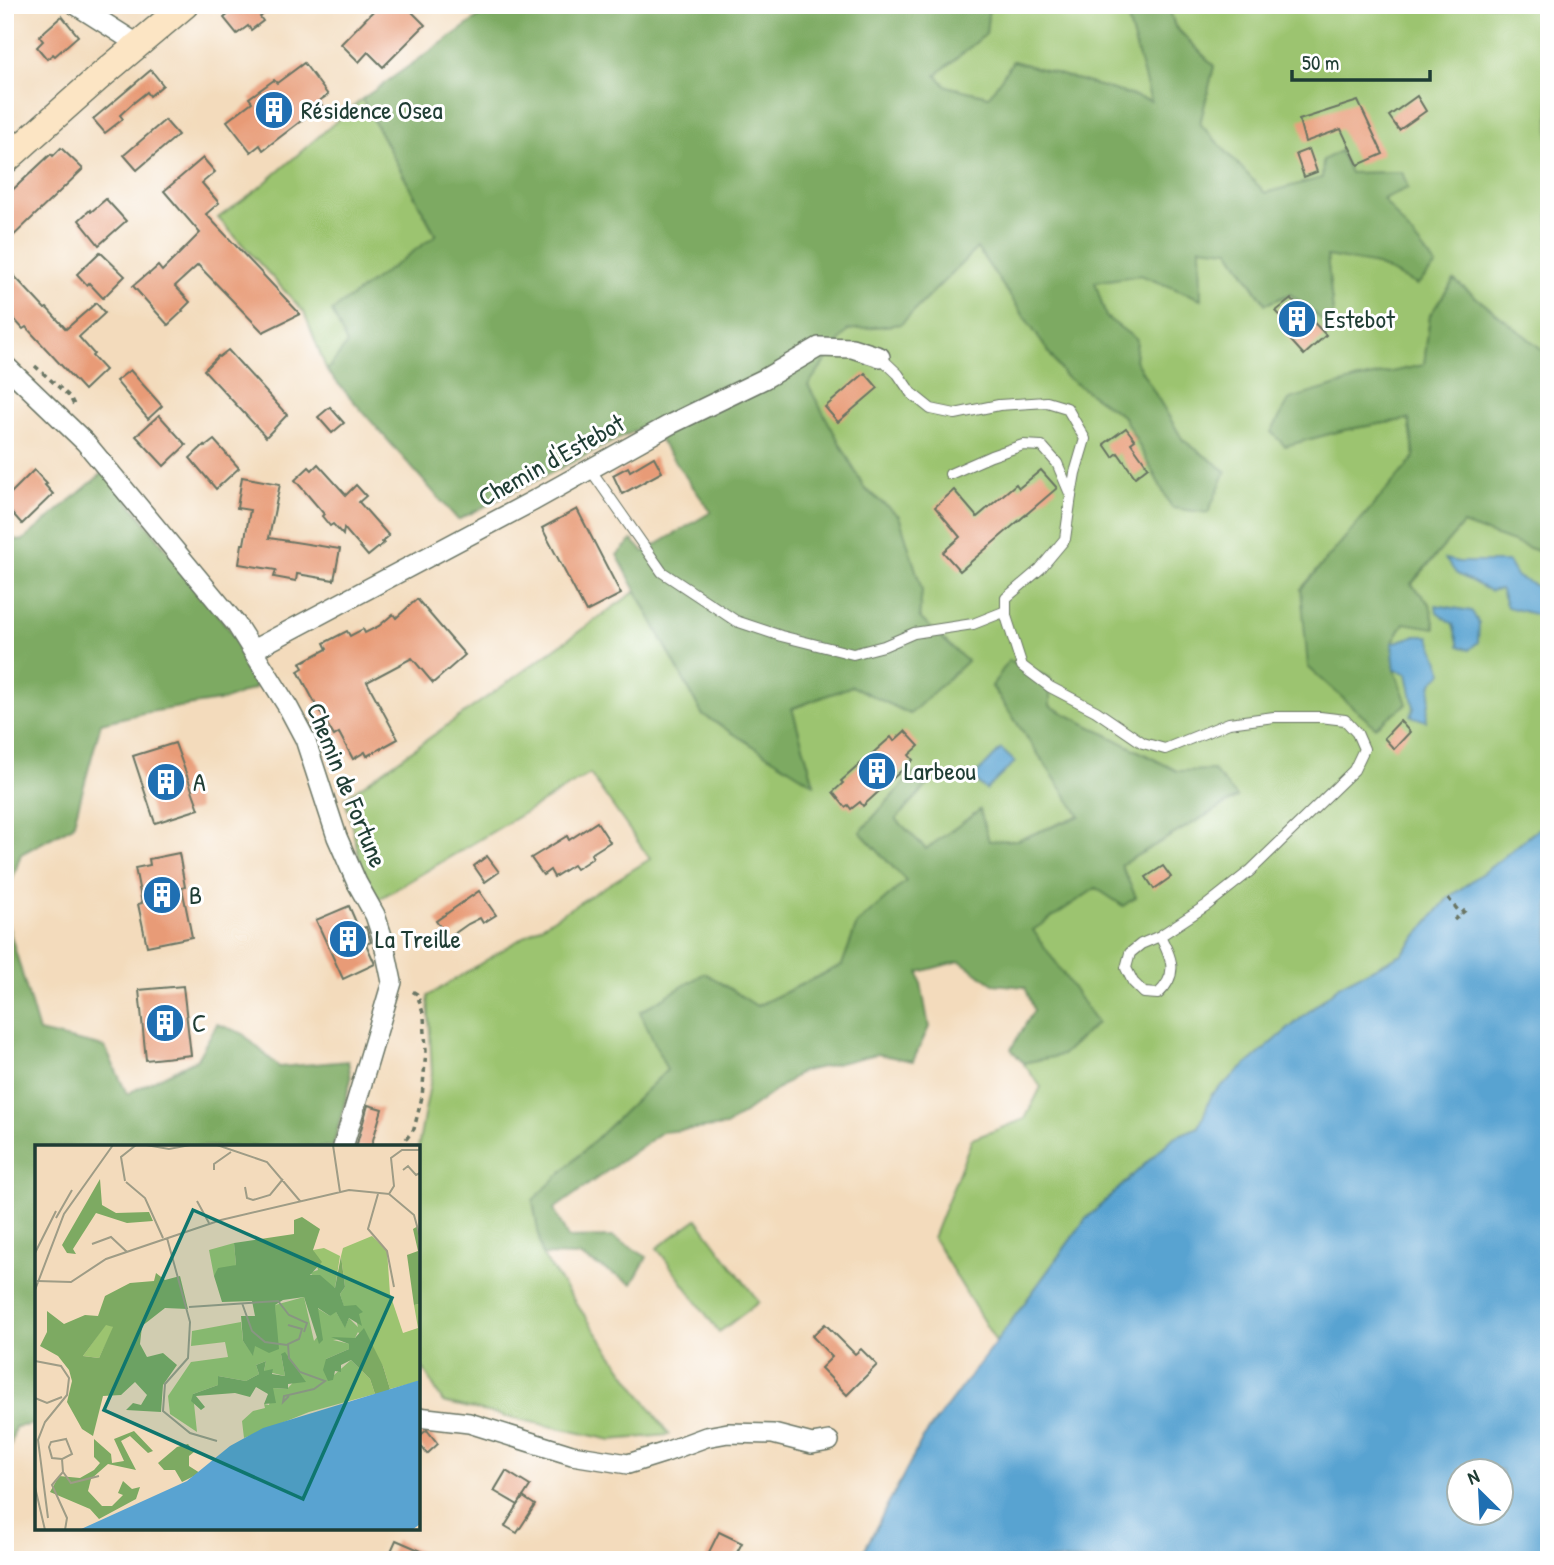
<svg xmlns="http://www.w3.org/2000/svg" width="1554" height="1565" font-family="'Patrick Hand',sans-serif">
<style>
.green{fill:#9cc470;stroke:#5e8052;stroke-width:2}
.forest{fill:#7daa62;stroke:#4e744b;stroke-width:2}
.water{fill:#59a3d1;stroke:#3c7082;stroke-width:2;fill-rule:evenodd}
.building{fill:#e89b77}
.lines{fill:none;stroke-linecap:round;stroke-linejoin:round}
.service-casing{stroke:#697464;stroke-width:12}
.minor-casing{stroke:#697464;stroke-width:22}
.secondary-casing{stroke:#697464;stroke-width:29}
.path{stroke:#697464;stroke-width:3.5;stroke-dasharray:5 5;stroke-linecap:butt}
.service{stroke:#fff;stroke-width:10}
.minor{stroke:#fff;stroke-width:19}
.secondary{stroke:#fce5c4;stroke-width:26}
.labels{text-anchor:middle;stroke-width:6;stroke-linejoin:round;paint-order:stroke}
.poi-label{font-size:26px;fill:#1f3d34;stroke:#fff;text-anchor:start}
.street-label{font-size:26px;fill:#1f3d34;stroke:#fff}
.inset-road{fill:none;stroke:#9e9c86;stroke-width:2}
.view{fill:#0f766e;fill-opacity:0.15;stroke:#0f766e;stroke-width:3.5}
.inset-edge{fill:none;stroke:#1f3d34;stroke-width:3.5}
</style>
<rect width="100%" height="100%" fill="#fff"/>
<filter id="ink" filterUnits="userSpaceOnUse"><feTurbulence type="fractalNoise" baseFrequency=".0143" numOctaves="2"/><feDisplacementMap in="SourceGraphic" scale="14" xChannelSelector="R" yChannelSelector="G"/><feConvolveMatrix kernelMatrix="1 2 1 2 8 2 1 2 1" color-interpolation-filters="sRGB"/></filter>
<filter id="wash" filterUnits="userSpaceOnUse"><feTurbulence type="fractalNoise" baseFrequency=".00686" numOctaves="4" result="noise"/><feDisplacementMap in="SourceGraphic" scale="28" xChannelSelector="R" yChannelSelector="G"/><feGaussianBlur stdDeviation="1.57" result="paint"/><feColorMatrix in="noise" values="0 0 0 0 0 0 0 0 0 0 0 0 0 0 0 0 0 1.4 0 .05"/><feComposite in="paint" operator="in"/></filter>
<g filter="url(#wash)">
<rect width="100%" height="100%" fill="#f3dbbc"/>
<!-- green -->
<g class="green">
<path d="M989,5H1124L1151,101L1013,61L989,97L946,86L936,75L986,34Z"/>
<path d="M1168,5H1549V355L1454,280L1430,315L1424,365L1355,380L1285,446L1344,430L1409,419L1415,457L1301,589L1407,704L1395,670L1392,643L1404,622L1435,627L1430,604L1411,585L1463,524L1549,555V820L1495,864L1448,898L1402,954L1340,985L1212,1094L1199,1127L1174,1137L1085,1220L996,1342L933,1238L972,1139L1025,1119L1041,1087L1023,1063L1062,1055L1097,1023L1032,930L1096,888L1123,905L1136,898L1121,865L1237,798L1213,771H1177L1050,706V678L992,687L1080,815L1018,840L988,841L980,810L926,849L896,819L930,783L913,773L860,832L906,881L857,924L842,965L756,1006L667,1070L533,1201L542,1255L669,1435L611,1440L443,1402L418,1360V1148L432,1073L428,996L650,859L590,774L379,899L362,869L345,798L636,591L702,714L814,783L792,709L852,686L910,714L922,590L899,516L865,489L807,384L848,330L901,324L977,248L1065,376L1124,417L1172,508L1226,471L1183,440L1135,360L1137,340L1106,317L1095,282L1140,275L1201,299L1200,246L1229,250L1265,304L1290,294L1310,309L1335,332L1327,255L1377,265L1417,285L1383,199L1402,172L1349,173L1340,152L1323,178L1265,193L1200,124L1214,66L1175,26Z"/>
<path d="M362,99L436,236L333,311L347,344L327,371L304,312L218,218L259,188Z"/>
<path d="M697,1219L759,1302L719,1332L657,1248Z"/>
</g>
<!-- forest -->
<g class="forest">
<path d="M496,5H989L986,34L936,75L946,86L989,96L1013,61L1151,101L1124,5H1168L1175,27L1214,66L1200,124L1265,193L1322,178L1323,160L1340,151L1350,173L1402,172L1408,188L1383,199L1436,266L1417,285L1377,265L1327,256L1335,333L1310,309L1290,294L1266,304L1229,250L1200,247L1201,299L1140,275L1095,282L1106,317L1137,340L1135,360L1183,440L1226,471L1208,513L1172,508L1124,417L1065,376L977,248L901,324L848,330L808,385L865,489L899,516L922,590L919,617L967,661L910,714L852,686L792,708L814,784L702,714L617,555L632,540L644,552L711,512L648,424L458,520L327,371L347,344L332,311L436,235L362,99Z"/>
<path d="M1454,280L1549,355V555L1463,524L1411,584L1430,604L1435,628L1404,623L1392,643L1395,670L1407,704L1375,727L1308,667L1301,589L1415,457L1409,419L1344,430L1285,446L1271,432L1290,399L1355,380L1424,365L1430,315Z"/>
<path d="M105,471L256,663L255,688L225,700L143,713L101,723L73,826L21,854L5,902V536L22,541Z"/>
<path d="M1009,660L1050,678V706L1177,771L1213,770L1237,797L1121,865L1136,897L1123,906L1096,888L1033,930L1097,1023L1062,1055L1023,1063L1011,1049L1034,1010L1025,987L993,984L960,961L919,972L929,1027L913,1061L877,1054L801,1072L726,1126L662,1132L554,1209L568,1238L613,1237L647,1257L632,1284L580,1256L542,1255L533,1200L667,1070L640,1012L705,973L757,1006L842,965L857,924L906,881L860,832L913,773L930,782L896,819L926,849L980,810L989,841L1018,840L1080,816L992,686Z"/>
<path d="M5,915L39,1032L105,1047L127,1094L197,1059L217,1024L242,1033L279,1067L348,1061L351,1079L333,1147H37V1424L15,1427L5,1469Z"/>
</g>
<!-- water -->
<g class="water">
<path d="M1445,559L1459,562H1508L1517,577L1543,589L1541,616L1507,607L1500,589L1490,591L1457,574Z"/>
<path d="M1436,605L1471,611L1479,623L1478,642L1469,650L1459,646L1453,624L1437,612Z"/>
<path d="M1414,636H1429L1443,672L1432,683L1426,721L1411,716L1414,708L1407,673L1395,670L1392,643Z"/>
<path d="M1001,749L1015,762L986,790L973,778Z"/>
<path d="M1549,820V1560H859L923,1438L996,1342L1085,1220L1174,1137L1199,1127L1212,1094L1340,985L1402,954L1448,898L1495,864ZM1502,1470V1512H1460V1470Z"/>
</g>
<g id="blocks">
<!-- building -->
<g class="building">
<path d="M240,5H275L260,17L263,21L251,30L248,26L237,34L224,18Z"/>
<path d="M379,5H405L425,25L383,67L368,52L359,62L341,44Z"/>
<path d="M62,16L78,36L55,56L53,54L47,59L37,47L43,41L39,36Z"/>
<path d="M304,63L328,95L319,101L322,105L263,150L260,145L251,152L227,121L252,102L249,98L274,80L277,83Z"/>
<path d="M151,70L163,85L150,96L147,92L132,104L120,115L123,119L105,133L93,119Z"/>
<path d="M1417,96L1426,111L1399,130L1389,116Z"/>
<path d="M1358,101L1383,154L1358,165L1341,129L1305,142L1299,120Z"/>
<path d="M165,120L178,135L137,170L124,155Z"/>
<path d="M61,148L83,169L5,244V197L51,154L53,156Z"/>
<path d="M1309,149L1317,172L1304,177L1296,154Z"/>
<path d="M203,158L215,172L202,183L219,203L206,214L300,314L263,332L198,265L175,286L190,302L182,310L183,311L168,325L133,286L148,273L149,274L158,266L162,271L200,233L164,191Z"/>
<path d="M106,199L126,221L99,245L79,220L90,210L91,212Z"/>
<path d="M100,252L125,276L103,298L89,283L87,285L77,274Z"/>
<path d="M5,266L45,309L47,308L66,329L96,303L105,313L79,337L94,354L92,356L105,370L84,390L26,327L23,329L5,309Z"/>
<path d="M1291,299L1326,335L1304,355L1284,333L1291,327L1276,311Z"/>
<path d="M228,350L287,415L266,437L204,370L218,356L219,357Z"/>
<path d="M130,370L162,406L148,419L116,381Z"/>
<path d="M865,373L878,388L838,422L825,407Z"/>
<path d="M330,407L344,423L332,433L318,417Z"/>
<path d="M159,415L186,445L164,466L136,436Z"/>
<path d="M1126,428L1135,440L1131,443L1148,467L1135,477L1118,453L1113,457L1104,444Z"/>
<path d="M214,440L239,468L216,489L190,458L204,445L205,447Z"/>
<path d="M654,457L662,472L622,494L613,475L628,467L630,471Z"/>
<path d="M318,464L346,495L356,485L366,496L359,502L389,536L382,542L384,543L368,556L344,528L343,535L333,524L330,526L322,516L324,514L295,480L309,467L312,470Z"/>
<path d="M34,470L47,484L45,485L53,494L22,524L5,505V499Z"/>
<path d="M1041,470L1057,488L960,571L943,552L960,537L935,507L954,490L977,517L1016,484L1019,488Z"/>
<path d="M242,477L280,484L269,538L340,549L334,580L297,574L296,581L274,577L276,570L239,564L242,544H244L250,510L237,508Z"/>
<path d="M577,509L621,594L586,612L542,528Z"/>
<path d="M417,599L465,655L433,683L412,658L367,682L398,739L367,756L365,752L353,759L339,733L334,736L315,703L298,671L303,668L300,663L327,649L324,643L347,631L350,636L363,629L365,633L379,626L393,614L396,618Z"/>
<path d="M1400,721L1410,732L1394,749L1384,738Z"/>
<path d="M905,731L919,746L909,755L913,760L863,806L860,802L851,809L848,805L845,807L833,792L843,783L841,781L891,737L894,741Z"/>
<path d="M175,743L199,809L155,823L133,756Z"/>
<path d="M597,822L610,842L591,854L593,858L576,869L573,865L554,877L550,870L543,875L531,858L567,836L569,840Z"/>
<path d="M179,853L185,887L182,888L192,937L147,946L138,904L142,903L135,868L150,865L149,859Z"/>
<path d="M487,856L499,872L485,882L474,866Z"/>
<path d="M1163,866L1171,877L1154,889L1146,877Z"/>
<path d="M479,891L496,915L483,923L480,918L468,924L448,938L436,921Z"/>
<path d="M349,906L359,929L366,927L371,942L366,944L375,964L343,979L316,920Z"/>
<path d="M183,986L191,1055L146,1060L139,990Z"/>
<path d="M368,1105L382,1109L371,1147H356Z"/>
<path d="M825,1324L855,1354L861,1349L877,1365L847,1395L821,1368L832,1357L812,1336Z"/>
<path d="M427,1430L438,1444L427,1454L418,1442V1437Z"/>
<path d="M506,1471L530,1486L518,1505L494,1491Z"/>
<path d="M523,1497L535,1505L517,1533L505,1526Z"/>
<path d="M719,1532L742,1543L733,1560H705Z"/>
<path d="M396,1540L442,1560H387Z"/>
</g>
</g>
</g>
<g filter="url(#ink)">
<use href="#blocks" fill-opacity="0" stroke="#697464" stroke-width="2"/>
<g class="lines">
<!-- service casing -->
<g class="service-casing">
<g id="service">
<path d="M880,357L898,374L911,393L931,409L955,414L999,405L1047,402L1067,408L1085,439L1075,473L1071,496"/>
<path d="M590,469L662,572L736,621L781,636L853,654L884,646L914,633L973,624L1006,611"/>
<path d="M950,474L991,456L1023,445L1042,446L1057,463L1071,496L1065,539L1040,569L1006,598V616L1022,666L1050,687L1096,711L1143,743L1165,749L1229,723L1274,717H1320L1345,720L1357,733L1364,749L1354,770L1250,871L1207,905L1160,936L1141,944L1130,953L1126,968L1133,982L1144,993L1158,994C1179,974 1172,959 1160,936"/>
</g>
</g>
<!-- minor casing -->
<g class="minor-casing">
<g id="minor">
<path d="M76,5L139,45"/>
<path d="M5,365L85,442L236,624L288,707L305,739L337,837L357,883L375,915L383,939L392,982L343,1147"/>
<path d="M253,650L533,501L671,424L764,379L819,347L852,348L880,357"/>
<path d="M418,1417L469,1423L572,1455L628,1464L663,1453L706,1437L728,1433L773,1434L812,1444L829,1441"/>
</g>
</g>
<!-- secondary casing -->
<g class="secondary-casing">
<path id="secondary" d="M5,161L97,79L185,5"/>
</g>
<!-- path -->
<g class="path">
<path d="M5,340L13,347"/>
<path d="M35,366L70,397L74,405"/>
<path d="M1448,898L1461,914"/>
<path d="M1454,920L1469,907"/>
<path d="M400,1147L414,1129L422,1097L426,1051L424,1016L417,994L409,989"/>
</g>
<!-- service -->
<use href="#service" class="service"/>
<!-- minor -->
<use href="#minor" class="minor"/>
<!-- secondary -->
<use href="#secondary" class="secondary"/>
</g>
</g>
<!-- icons -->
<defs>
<g id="building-disc" transform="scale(2.0125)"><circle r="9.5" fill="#1f6fb2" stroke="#fff"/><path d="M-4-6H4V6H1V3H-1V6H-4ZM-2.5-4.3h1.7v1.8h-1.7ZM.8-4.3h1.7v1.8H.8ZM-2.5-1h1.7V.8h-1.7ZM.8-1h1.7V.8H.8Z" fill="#fff"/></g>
</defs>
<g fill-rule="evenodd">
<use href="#building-disc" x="274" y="110"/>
<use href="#building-disc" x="1297" y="319"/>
<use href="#building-disc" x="877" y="771"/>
<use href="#building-disc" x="166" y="782"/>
<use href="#building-disc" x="162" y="895"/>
<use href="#building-disc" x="348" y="939"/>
<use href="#building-disc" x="165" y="1023"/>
</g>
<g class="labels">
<!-- poi labels -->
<g class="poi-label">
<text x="301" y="119">Résidence Osea</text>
<text x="1324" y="328">Estebot</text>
<text x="904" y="780">Larbeou</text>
<text x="193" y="791">A</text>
<text x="189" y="904">B</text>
<text x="375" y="948">La Treille</text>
<text x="192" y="1032">C</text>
</g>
<!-- street labels -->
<g class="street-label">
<text transform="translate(551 460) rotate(-29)" y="9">Chemin d'Estebot</text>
<text transform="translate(347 785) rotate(68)" y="9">Chemin de Fortune</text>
</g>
</g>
<!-- overview -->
<g transform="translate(35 1145)">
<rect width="385" height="385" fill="#f3dbbc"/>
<path d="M337,91L352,105L355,149L368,188L383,183L379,160L385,159V236L355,244L348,221L323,187L320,193L298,195L315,199L314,204L291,214L299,230L316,215L335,234L340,249L274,267L209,293L207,276L218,266L230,263L229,259L234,260L238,243L252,244L265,230L246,209L250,231L229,226L231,216L221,220L224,229L211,236L183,231V240L158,249L162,287L135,269L133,251L156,217L193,212L190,197L156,201L157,186L206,177L208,196L218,210L219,201L241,196L240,160L269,152L279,196L285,188L282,163L295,171L298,165L301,167L310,182L314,173L323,182L318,163L309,162L305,149L310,142L306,111L308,103ZM199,98L201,120L179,131L174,105ZM289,103L305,111L300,143L274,128L283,125L278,105ZM71,179L79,182L64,213L48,211Z" fill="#9cc470"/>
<path d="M65,34L67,60L81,68L114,67L118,76L92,78L61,68L38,104L41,109L32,108L27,100ZM267,72L285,84L278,105L287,117L275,130H285L300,143L306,111L310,142L305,149L309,161L321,160L328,167L324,169L327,181L314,173L310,183L301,167L295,171L283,163L288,195L284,199L269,152L248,155L240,160L244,204L234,208L220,201L218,211L208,196L206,171H220L217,156L187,157L179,131L183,123L201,120L199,98L259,89V75ZM383,81L385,159L379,160L372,110L383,106L378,84ZM121,128L130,135L145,131L153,164L130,163L107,181L105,199L112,212L128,208L142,220L128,240L126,267L91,265L98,258L106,260L112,250L100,237L86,250L68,251L58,291L47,284L32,257L37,236L34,225L23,211L5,201L12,187V166L29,179L50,170L63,171L70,151L95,138L119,136ZM71,180L78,182L64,213L48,211ZM329,183L348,221L355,244L350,248L340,249L335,234L316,215L306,220V227L300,226L298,235L293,236L288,225L291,214L314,204V199L296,192L320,193ZM250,207L271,237L253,239V244L238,243L241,258L229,259L233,249L221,242L215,252L200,248L161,251L170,262L166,265L156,256L158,249L183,240V231L211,236L224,229L221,220L231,216L229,226L238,224L237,229L250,231L246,209ZM99,286L118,306L113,308L95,291L86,296L101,325L73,319L56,334L53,346L67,361H77L88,350L83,348L88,336L97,344L105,342L101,354L64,374L55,364L15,347L24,331L45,333L59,325L65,318L59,312V294L76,309L77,318L89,316L79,294ZM153,299L159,307L154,311V321L165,328L147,337L140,325H129L123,318L142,302Z" fill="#7daa62" fill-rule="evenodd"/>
<path d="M385,235V379L377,385H44L152,336L195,301L228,283Z" fill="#59a3d1"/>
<path class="inset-road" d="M111,0L134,4L155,0M182,0L232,17L265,56M298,0L305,47M179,25V19L196,7M368,25L373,21L381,30L385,28M90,36L86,12L101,0M91,37L110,53L128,93M210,42L212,53L218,55L235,50L248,34M343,49L333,84L352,106L359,142M354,49L379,70L385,92M162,56L174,78M21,73L37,45M132,93L155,177L153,213L130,239L128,266L155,288L182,296M57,99L76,92L92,107M0,108L21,66M2,136L36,137L71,114L186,75L314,45L354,49L359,41L356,13L367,5H385M0,145L29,69L78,0M207,158L217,186L230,197L252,200M154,162L243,156L254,170L272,178L269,187M253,180L267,184L264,194L253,199L254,213L265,227L290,236L279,244L249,251L248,257L254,251M0,216L26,221L34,233L32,250L10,277L3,295L13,373M0,253L12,258L27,252M27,314L17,313L14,302L16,297L31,294L37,309L27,314L28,327L17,340L32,373L30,385M28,327L36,338L64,331M0,342L10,385"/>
<path class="view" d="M158,65L357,153L268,354L69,265Z"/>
<rect width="385" height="385" class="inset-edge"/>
</g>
<!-- margin -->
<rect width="1554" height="1565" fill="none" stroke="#fff" stroke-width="28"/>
<!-- north arrow -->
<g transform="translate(1480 1492) rotate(336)"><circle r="33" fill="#ffffff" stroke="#a5b1ae" stroke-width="2"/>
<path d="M0-5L12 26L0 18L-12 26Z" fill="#1f6fb2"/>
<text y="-10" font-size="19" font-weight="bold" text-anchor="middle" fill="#1f3d34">N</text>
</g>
<!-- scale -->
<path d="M1292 70v10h138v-10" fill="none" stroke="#1f3d34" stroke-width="3.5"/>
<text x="1302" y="70" font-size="21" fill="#1f3d34" stroke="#ffffff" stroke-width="5" paint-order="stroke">50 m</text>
</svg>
